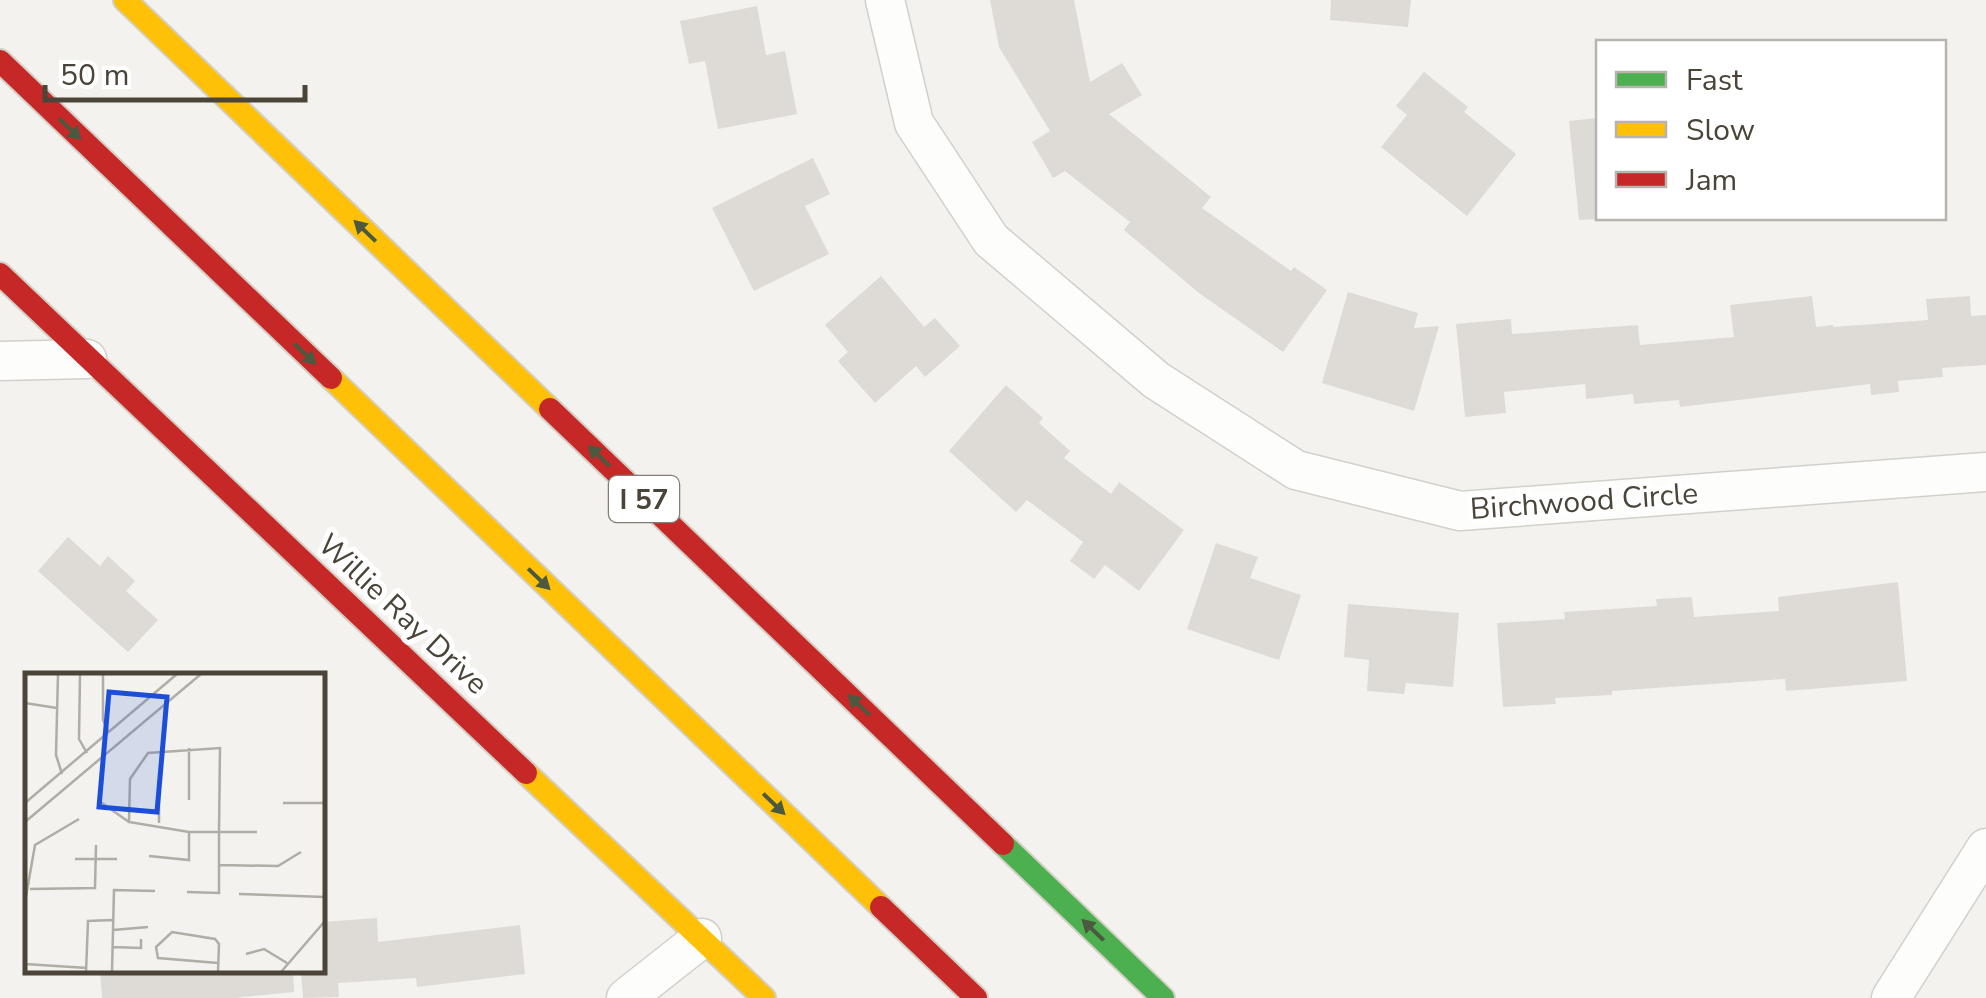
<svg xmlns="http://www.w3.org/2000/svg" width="1986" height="998" font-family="'Nunito Sans',sans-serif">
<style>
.building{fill:#dedbd6}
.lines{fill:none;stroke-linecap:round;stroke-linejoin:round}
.street-casing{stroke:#d2d0cb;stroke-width:41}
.fast-casing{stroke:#d3cfc5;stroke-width:26}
.slow-casing{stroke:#d3cfc5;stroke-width:26}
.jam-casing{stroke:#d3cfc5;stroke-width:26}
.street{stroke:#fdfdfc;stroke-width:38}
.fast{stroke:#4caf50;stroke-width:22}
.slow{stroke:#ffc107;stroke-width:22}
.jam{stroke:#c62828;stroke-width:22}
.oneway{fill:#4b593e}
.labels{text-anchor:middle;stroke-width:10;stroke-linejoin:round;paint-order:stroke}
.shield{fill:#fff;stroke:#817c74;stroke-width:2.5}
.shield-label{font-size:28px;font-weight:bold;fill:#4b4439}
.street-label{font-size:30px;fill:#4b4439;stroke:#fff}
.inset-road{fill:none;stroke:#b0aca6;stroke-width:2.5}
.view{fill:#1d4ed8;fill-opacity:0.15;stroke:#1d4ed8;stroke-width:5}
.inset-edge{fill:none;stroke:#4b4439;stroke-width:5}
</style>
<rect width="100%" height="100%" fill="#f4f2ee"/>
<!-- building -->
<g class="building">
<path d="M990,0H1074L1090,82L1122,63L1142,95L1109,114L1211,197L1202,208L1291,271L1294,267L1327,290L1283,352L1199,293L1124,230L1130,222L1065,171L1053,178L1032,142L1050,131L999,47Z"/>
<path d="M1331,0H1411L1408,27L1330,20Z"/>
<path d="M757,6L766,55L785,51L797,114L718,129L705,61L689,64L680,21Z"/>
<path d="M1424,72L1468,107L1464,112L1516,154L1467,216L1381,147L1407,115L1396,106Z"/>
<path d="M1598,118V219L1579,220L1569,121Z"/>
<path d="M813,158L830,194L805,206L829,254L754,291L712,208Z"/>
<path d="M881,276L924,327L935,318L960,346L925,377L916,366L875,403L838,361L848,352L825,325Z"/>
<path d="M1348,292L1418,313L1414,328L1439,326L1414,411L1322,383Z"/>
<path d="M1812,296L1816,327L1833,325V327L1928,320L1926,299L1970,296L1971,316L1986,315V365L1942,368L1943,377L1898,381L1899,392L1871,395L1870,384L1680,407L1679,400L1634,404L1633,394L1586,399L1585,384L1504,392L1506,413L1465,417L1456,324L1511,319L1512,334L1638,325L1640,345L1734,337L1730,305Z"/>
<path d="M1006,385L1043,418L1039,423L1070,451L1064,458L1111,494L1119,482L1184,530L1139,591L1105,565L1094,579L1070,561L1083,542L1027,500L1016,512L949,451Z"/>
<path d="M68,537L100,566L108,556L135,581L126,591L158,620L128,652L38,571Z"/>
<path d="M1216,543L1258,557L1250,578L1301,595L1279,660L1187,629Z"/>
<path d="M1898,582L1907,681L1786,691L1785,679L1612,691V695L1555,698L1556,704L1503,707L1497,623L1565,619L1564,612L1657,606L1656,599L1692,597L1694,617L1779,611L1778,597Z"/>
<path d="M1348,604L1459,613L1453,687L1406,683L1404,694L1367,691L1369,660L1344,657Z"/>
<path d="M377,918L378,942L520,925L525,974L417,987L416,978L338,983L339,997L303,998L301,970H322V922Z"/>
<path d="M100,970H293L294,992L235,998H102Z"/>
</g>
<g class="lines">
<!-- street casing -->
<g class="street-casing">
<g id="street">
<path d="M885,0L914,123L991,240L1156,380L1296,470L1460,511L1986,472"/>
<path d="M0,361L87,359"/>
<path d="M626,998L702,938"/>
<path d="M1891,998L1986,848"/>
</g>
</g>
<!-- fast casing -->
<g class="fast-casing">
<path id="fast" d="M1003,844L1163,998"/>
</g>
<!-- slow casing -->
<g class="slow-casing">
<g id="slow">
<path d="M125,0L550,409"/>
<path d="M331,378L881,907"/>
<path d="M526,773L764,998"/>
</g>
</g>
<!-- jam casing -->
<g class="jam-casing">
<g id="jam">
<path d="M0,61L331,378"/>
<path d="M0,274L526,773"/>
<path d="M550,409L1003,844"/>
<path d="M881,907L976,998"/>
</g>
</g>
<!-- street -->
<use href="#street" class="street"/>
<!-- fast -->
<use href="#fast" class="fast"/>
<!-- slow -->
<use href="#slow" class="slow"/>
<!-- jam -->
<use href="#jam" class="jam"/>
</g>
<!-- one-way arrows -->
<defs><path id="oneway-solid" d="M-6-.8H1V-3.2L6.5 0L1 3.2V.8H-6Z" transform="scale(2.5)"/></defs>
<g class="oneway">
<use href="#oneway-solid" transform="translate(70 129) rotate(44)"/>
<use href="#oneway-solid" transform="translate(365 231) rotate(-136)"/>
<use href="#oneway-solid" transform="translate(305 354) rotate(44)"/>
<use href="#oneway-solid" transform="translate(599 456) rotate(-136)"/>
<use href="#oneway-solid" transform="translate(539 579) rotate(44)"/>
<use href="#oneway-solid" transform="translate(859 705) rotate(-136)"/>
<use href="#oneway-solid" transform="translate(774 804) rotate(44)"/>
<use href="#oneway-solid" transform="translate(1093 930) rotate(-136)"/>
</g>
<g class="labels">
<!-- shield labels -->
<rect class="shield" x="609" y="476" width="70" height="46" rx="8"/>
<g class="shield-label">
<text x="644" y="509">I 57</text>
</g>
<!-- street labels -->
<g class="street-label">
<text transform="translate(1584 501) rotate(-4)" y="10">Birchwood Circle</text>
<text transform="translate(403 614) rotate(43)" y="10">Willie Ray Drive</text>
</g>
</g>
<!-- overview -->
<g transform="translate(25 673)">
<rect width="300" height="300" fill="#f4f2ee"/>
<path class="inset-road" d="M33,1L31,82L37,101M55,1L54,66L62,80M78,1V47L84,60M0,30L32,35M134,114V150M164,127V75M74,128L104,149M0,130L152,1M258,130H300M0,149L176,1M124,183L164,187V159M50,186H92M194,192L253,193L276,179M5,216L70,215L71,172M162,219L194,220V159L195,75L123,80L105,106L104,149L164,159H232M214,221L300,224M0,229L10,172L54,146M88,257L123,254M87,274L116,275V266M221,281L239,276L262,290M0,291L62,295M61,299L63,248L87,247M87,299L89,217L130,218M193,299L194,271L190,266L147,259L131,274L133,285L193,290M256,299L300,248"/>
<path class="view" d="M84,19L142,24L132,139L74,134Z"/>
<rect width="300" height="300" class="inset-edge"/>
</g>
<!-- legend -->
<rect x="1596" y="40" width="350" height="180" fill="#ffffff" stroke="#b7b4b0" stroke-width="2.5"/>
<rect x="1616" y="72" width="50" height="15" fill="#4caf50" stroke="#b7b4b0" stroke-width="2.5"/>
<text x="1686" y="90" font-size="30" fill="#4b4439">Fast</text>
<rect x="1616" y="122" width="50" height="15" fill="#ffc107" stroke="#b7b4b0" stroke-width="2.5"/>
<text x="1686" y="140" font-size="30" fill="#4b4439">Slow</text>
<rect x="1616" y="172" width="50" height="15" fill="#c62828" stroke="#b7b4b0" stroke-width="2.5"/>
<text x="1686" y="190" font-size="30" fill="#4b4439">Jam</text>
<!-- scale -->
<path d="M45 85v15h260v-15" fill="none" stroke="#4b4439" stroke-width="5"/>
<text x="60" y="85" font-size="30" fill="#4b4439" stroke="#ffffff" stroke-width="8" paint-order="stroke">50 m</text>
</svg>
